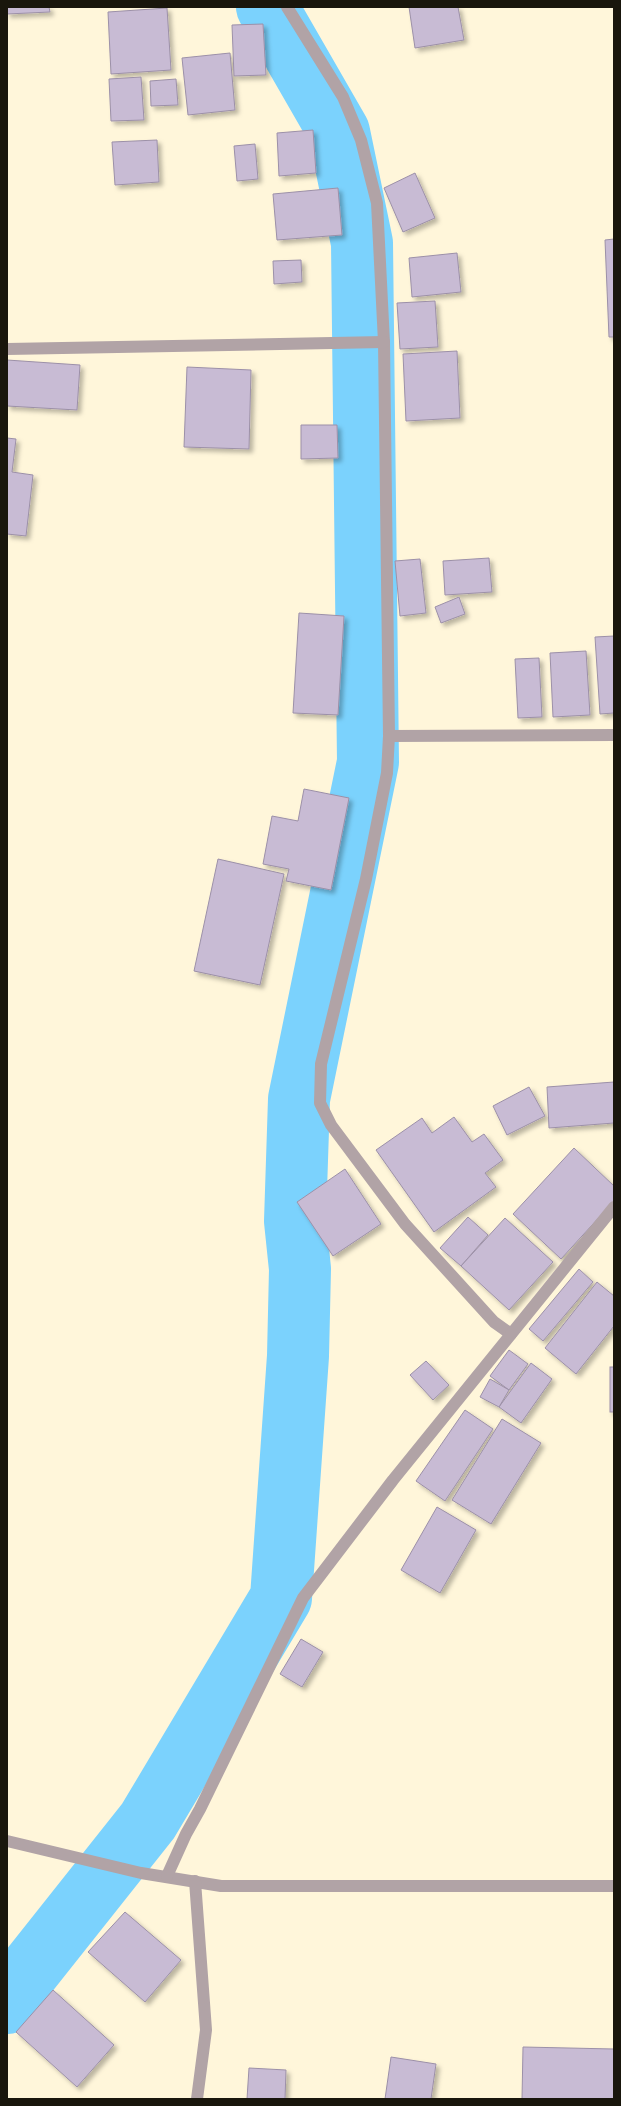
<svg xmlns="http://www.w3.org/2000/svg" width="621" height="2106" font-family="'Sofia Sans Condensed',sans-serif">
<style>
.lines{fill:none;stroke-linecap:round;stroke-linejoin:round}
.river{stroke:#7bd2fd;stroke-width:62}
.building{fill:#c8bbd4;stroke:#9c90a8;filter:url(#shadow)}
.minor{stroke:#b1a3a6;stroke-width:12}
</style>
<defs>
<filter id="shadow"><feDropShadow dx="3.5" dy="3.5" stdDeviation="2" flood-color="#0004"/></filter>
</defs>
<rect width="100%" height="100%" fill="#fff6da"/>
<g class="lines">
<!-- river -->
<path class="river" d="M7,2003L20,1989L25,1976L148,1821L281,1598L298,1356L300,1269L295,1221L299,1099L368,762L362,243L339,132L267,7"/>
</g>
<!-- building -->
<g class="building">
<path d="M7,7H49L50,12L7,14Z"/>
<path d="M409,7H458L464,40L415,48Z"/>
<path d="M167,8L171,70L111,74L108,12Z"/>
<path d="M263,24L266,75L234,76L232,25Z"/>
<path d="M230,53L235,110L188,115L182,58Z"/>
<path d="M141,77L144,120L111,121L109,79Z"/>
<path d="M176,79L178,105L151,106L150,81Z"/>
<path d="M313,130L316,173L279,176L277,133Z"/>
<path d="M157,140L159,182L115,185L112,142Z"/>
<path d="M255,144L258,179L237,181L234,146Z"/>
<path d="M415,173L435,218L403,232L384,188Z"/>
<path d="M338,188L342,235L277,240L273,194Z"/>
<path d="M614,239V337H609L605,240Z"/>
<path d="M457,253L461,292L412,297L409,258Z"/>
<path d="M301,260L302,282L274,284L273,261Z"/>
<path d="M435,301L438,347L400,349L397,303Z"/>
<path d="M457,351L460,418L406,421L403,354Z"/>
<path d="M7,360L80,365L77,410L7,406Z"/>
<path d="M187,367L251,370L249,449L184,447Z"/>
<path d="M301,425H337L338,458L301,459Z"/>
<path d="M7,438L16,439L12,472L33,475L26,536L7,534Z"/>
<path d="M489,558L492,592L445,595L443,561Z"/>
<path d="M420,559L426,613L400,616L395,561Z"/>
<path d="M459,597L465,614L441,623L435,607Z"/>
<path d="M299,613L344,616L338,715L293,713Z"/>
<path d="M614,636V713L600,714L595,637Z"/>
<path d="M586,651L590,715L553,717L550,653Z"/>
<path d="M539,658L542,717L518,718L515,659Z"/>
<path d="M304,789L349,798L331,890L286,881L289,869L263,864L272,816L298,821Z"/>
<path d="M218,859L284,874L260,985L194,971Z"/>
<path d="M614,1082V1123L549,1128L547,1087Z"/>
<path d="M529,1087L545,1116L507,1135L493,1106Z"/>
<path d="M454,1117L472,1142L484,1134L503,1160L485,1173L496,1187L434,1232L376,1150L422,1118L432,1133Z"/>
<path d="M574,1148L614,1186V1201L561,1259L513,1214Z"/>
<path d="M345,1169L381,1224L333,1256L297,1202Z"/>
<path d="M468,1217L488,1235L461,1266L440,1248Z"/>
<path d="M505,1218L553,1262L509,1310L461,1266Z"/>
<path d="M579,1269L593,1282L543,1341L529,1329Z"/>
<path d="M597,1282L614,1296V1326L576,1374L545,1348Z"/>
<path d="M509,1350L528,1364L509,1390L490,1376Z"/>
<path d="M426,1361L449,1385L433,1400L410,1375Z"/>
<path d="M531,1363L552,1379L521,1423L499,1407Z"/>
<rect x="610" y="1367" width="4" height="45"/>
<path d="M490,1379L509,1390L499,1407L480,1397Z"/>
<path d="M465,1410L493,1429L445,1501L416,1481Z"/>
<path d="M502,1419L541,1443L491,1524L452,1500Z"/>
<path d="M437,1507L476,1530L440,1593L401,1570Z"/>
<path d="M301,1639L323,1652L302,1687L280,1674Z"/>
<path d="M125,1912L181,1960L145,2002L88,1952Z"/>
<path d="M53,1990L114,2045L77,2087L16,2032Z"/>
<path d="M523,2047L614,2049V2099H522Z"/>
<path d="M391,2057L436,2064L431,2099H385Z"/>
<path d="M249,2068L286,2070L285,2099H247Z"/>
</g>
<g class="lines">
<!-- minor -->
<g class="minor">
<path d="M287,7L343,97L361,140L377,203L384,342L389,736L387,773L366,879L321,1064L320,1103L331,1125L405,1224L494,1322L511,1334"/>
<path d="M7,349L384,342"/>
<path d="M389,736L614,735"/>
<path d="M7,1841L141,1873L221,1886H614"/>
<path d="M167,1876L186,1834L200,1809L303,1598L393,1480L614,1207"/>
<path d="M195,1881L206,2030L197,2099"/>
</g>
</g>
<!-- border -->
<rect width="621" height="2106" fill="none" stroke="#19160c" stroke-width="16"/>
</svg>
